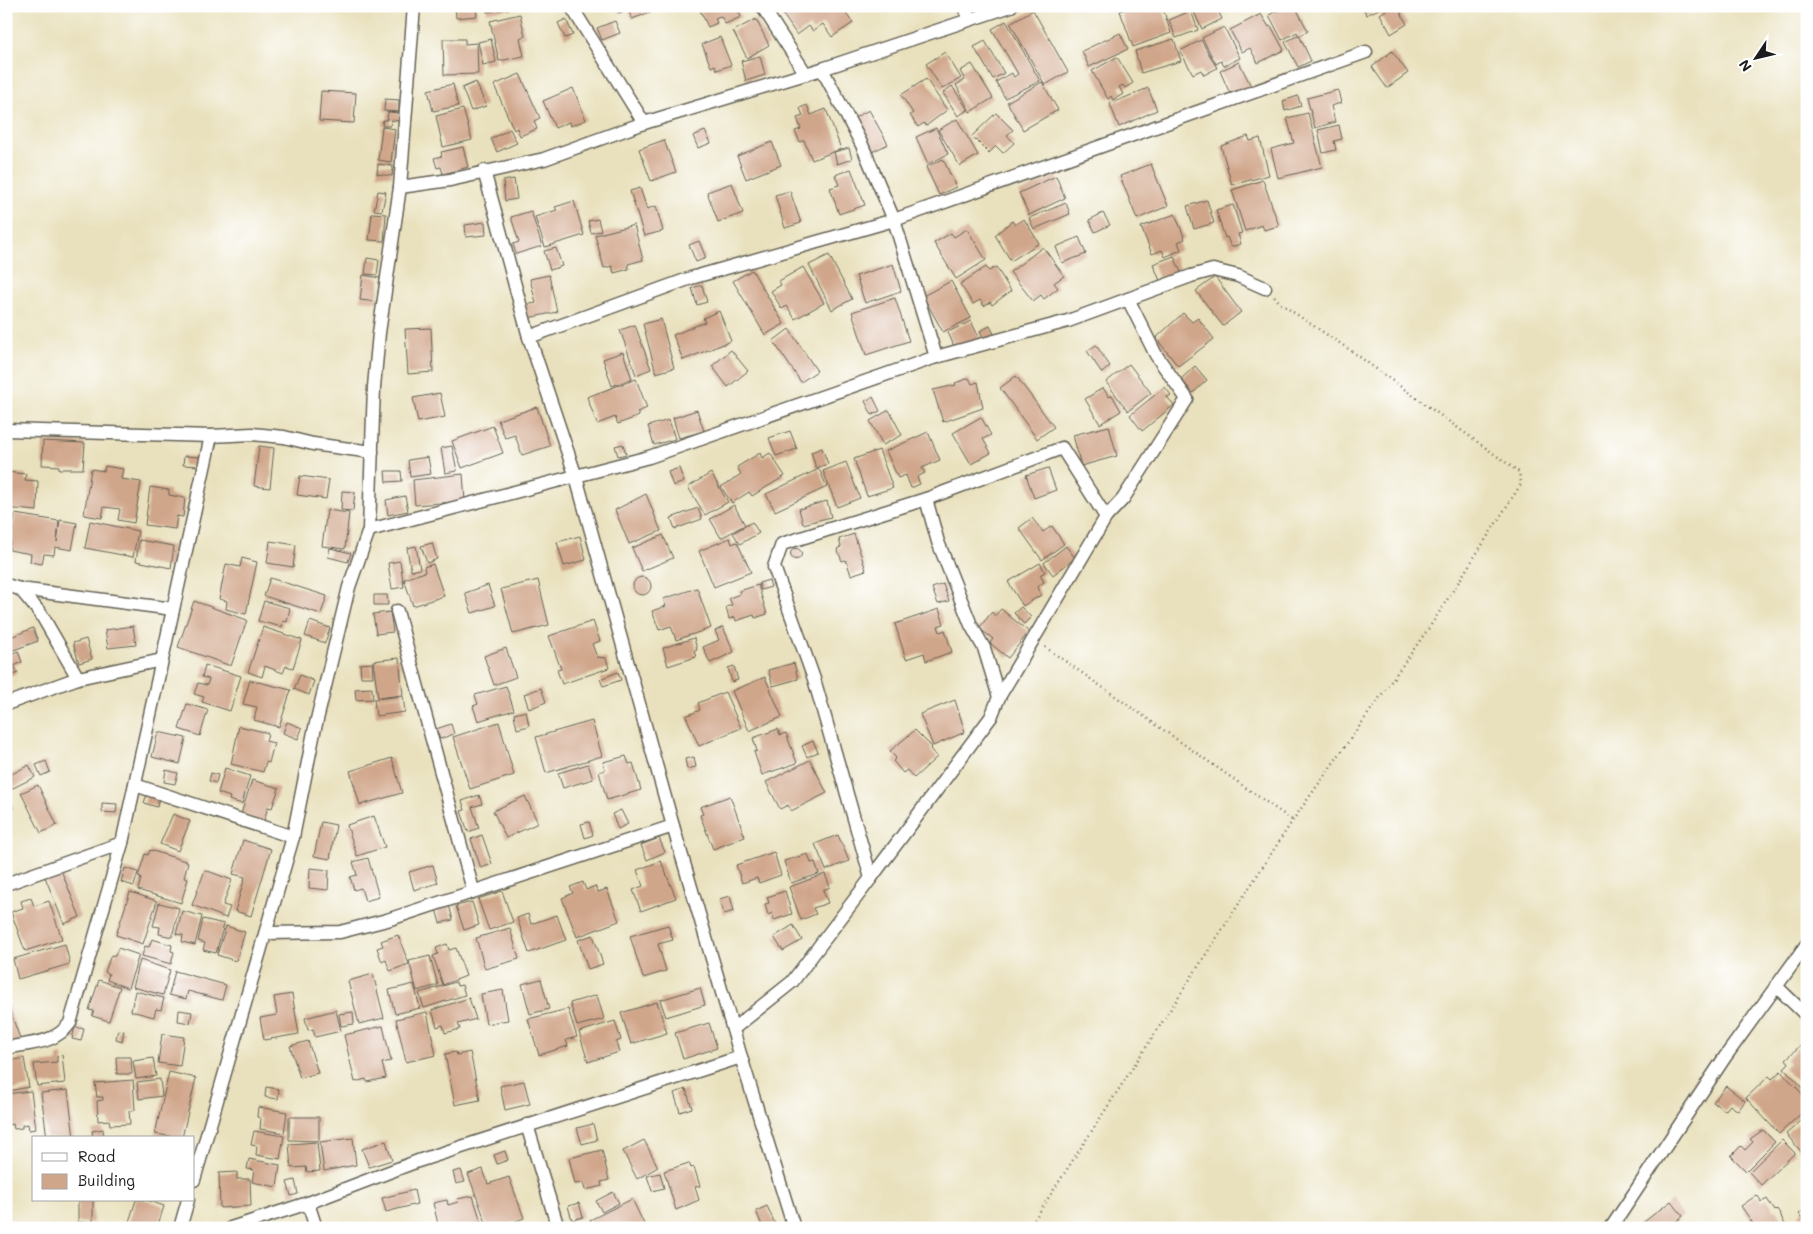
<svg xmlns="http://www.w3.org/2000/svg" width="1813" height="1234" font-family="Mali,sans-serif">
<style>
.building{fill:#d0a68a}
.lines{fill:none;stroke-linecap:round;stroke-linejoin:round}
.minor-casing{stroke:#646154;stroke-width:15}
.path{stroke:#646154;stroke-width:2.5;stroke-dasharray:1 4;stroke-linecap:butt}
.minor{stroke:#fff;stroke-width:12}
</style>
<rect width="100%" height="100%" fill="#fff"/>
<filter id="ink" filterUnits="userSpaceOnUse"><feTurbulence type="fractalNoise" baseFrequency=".02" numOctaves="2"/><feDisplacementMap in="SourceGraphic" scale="10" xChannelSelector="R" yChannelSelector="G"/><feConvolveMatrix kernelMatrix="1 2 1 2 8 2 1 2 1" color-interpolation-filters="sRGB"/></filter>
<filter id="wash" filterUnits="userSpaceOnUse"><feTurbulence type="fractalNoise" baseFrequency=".0096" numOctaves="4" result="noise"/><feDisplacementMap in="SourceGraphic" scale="20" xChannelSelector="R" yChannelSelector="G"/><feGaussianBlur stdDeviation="1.12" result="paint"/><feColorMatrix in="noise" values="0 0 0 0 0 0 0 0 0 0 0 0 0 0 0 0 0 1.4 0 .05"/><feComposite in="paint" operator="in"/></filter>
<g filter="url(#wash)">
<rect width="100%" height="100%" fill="#e9e1bd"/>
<g id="blocks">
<!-- building -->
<g class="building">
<path d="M455,6H476L477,16L456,18Z"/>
<path d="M486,6H521V7L487,12Z"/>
<path d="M616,6H656L657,10L632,19L628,9L619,13Z"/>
<path d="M698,6H736L741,17L725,24L721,16L715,18L717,23L708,27Z"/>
<path d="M777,6H849L843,10L853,23L832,37L823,24L813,31L809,26L797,35Z"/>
<path d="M1132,6H1162L1171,33L1133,47L1120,11Z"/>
<path d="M1191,6H1216L1222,19L1202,29Z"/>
<path d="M1286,6H1295L1308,31L1299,36L1297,32L1282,40L1269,15Z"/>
<path d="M1363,6H1378L1379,9L1366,15Z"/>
<path d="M1393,6H1397L1407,24L1391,34L1380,14Z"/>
<path d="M1033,10L1068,72L1045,85L1010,23Z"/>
<path d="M1191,11L1198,30L1176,38L1169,20Z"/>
<path d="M520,14L525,36L520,38L524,56L499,61L490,21Z"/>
<path d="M1261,14L1269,27L1271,26L1284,50L1258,63L1250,48L1242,52L1230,30Z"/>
<path d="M566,19L573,35L565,38L558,23Z"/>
<path d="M756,19L769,45L747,58L733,31Z"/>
<path d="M615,21L620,33L602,40L597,28Z"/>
<path d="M1006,21L1040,81L1005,98L996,82L1012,73L1014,77L1018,74L992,29Z"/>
<path d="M1224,27L1240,58L1224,66L1221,61L1216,64L1202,38Z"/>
<path d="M1120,33L1128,49L1089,67L1082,51Z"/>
<path d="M1299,35L1311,61L1298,67L1285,42Z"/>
<path d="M720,37L731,65L717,70L715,65L711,67L702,44Z"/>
<path d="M443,39H465V44L477,43L478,74L444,75Z"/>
<path d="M491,39L496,62L483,65L478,42Z"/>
<path d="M1174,39L1181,61L1141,73L1135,51Z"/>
<path d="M1201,40L1217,68L1204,75L1201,70L1193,74L1180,51Z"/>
<path d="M985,41L1004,73L993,79L974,47Z"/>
<path d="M1392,51L1408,73L1387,88L1372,67Z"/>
<path d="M945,52L961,78L942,89L926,64Z"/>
<path d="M760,56L765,75L746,81L741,61Z"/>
<path d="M1117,57L1133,83L1125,88L1123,85L1119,87L1123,94L1113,100L1111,96L1108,99L1092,71Z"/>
<path d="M1239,62L1251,86L1231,96L1220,71Z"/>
<path d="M972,64L993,98L970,112L956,85L965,80L960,71Z"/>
<path d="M520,74L540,118L534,121L537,129L520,136L517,128L514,130L494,85Z"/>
<path d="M926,79L947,110L926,126L924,123L918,127L910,115L913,113L901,95Z"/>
<path d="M476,82L486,106L471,111L462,88Z"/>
<path d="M1042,82L1058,110L1023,130L1007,102Z"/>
<path d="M453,84L458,106L433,111L428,90Z"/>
<path d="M952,86L968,110L958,116L943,93Z"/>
<path d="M573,88L586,120L570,126L569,122L555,128L543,101Z"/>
<path d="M1148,88L1157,110L1119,127L1110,104Z"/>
<path d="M1338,90L1341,103L1331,106L1335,122L1315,128L1307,98Z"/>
<path d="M321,91L356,93L354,123L319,121Z"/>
<path d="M1298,96L1301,106L1285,111L1283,101Z"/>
<path d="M385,99L399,100V112L384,111Z"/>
<path d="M807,105L811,115L826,109L841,149L812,160L804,140L800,142L795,131L801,129L797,118L803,116L800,108Z"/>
<path d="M463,109L472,140L443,147L436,116Z"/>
<path d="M869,110L888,144L872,152L854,118Z"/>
<path d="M388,112L399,113V121L391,120L390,126H382L383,120H387Z"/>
<path d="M996,113L1013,130L1007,135L1014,143L1003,153L996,146L989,153L972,136Z"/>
<path d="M1308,113L1322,167L1278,178L1271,149L1294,143L1287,118Z"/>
<path d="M957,119L978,155L960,166L938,130Z"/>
<path d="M1339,125L1342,139L1334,141L1336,150L1323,153L1318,130Z"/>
<path d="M382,127L395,129L391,162L378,160Z"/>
<path d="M936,128L948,154L928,164L916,137Z"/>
<path d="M510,129L517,143L497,152L491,139Z"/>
<path d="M705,131L711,143L698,148L693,136Z"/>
<path d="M1248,136L1250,141L1260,138L1269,175L1232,185L1221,146Z"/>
<path d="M664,140L676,172L651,181L639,149Z"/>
<path d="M772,142L781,165L746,179L737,156Z"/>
<path d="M463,147L468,167L443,174L441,167L437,168L434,158L442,156L441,152Z"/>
<path d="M849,148L852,159L837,164L834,152Z"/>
<path d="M943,159L956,187L939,195L926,167Z"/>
<path d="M378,164L393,166L392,176L377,174Z"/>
<path d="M1151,164L1168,206L1137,219L1120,176Z"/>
<path d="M851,169L865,205L839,214L830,188L839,185L835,175Z"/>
<path d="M1056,176L1065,198L1029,215L1019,193Z"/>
<path d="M514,179L517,199L505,201L503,181Z"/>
<path d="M1263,180L1279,226L1264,230L1262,225L1245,231L1232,190Z"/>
<path d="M732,183L743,213L718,222L707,192Z"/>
<path d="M640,188L647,209L656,206L663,231L644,236L630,191Z"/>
<path d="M378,191L386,192L382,211L374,210Z"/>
<path d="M790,191L801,223L785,228L775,195Z"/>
<path d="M1207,200L1214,223L1194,229L1187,206Z"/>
<path d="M574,201L584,235L545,247L535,217L557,210L555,207Z"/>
<path d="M1066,203L1070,214L1034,229L1029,218Z"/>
<path d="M1233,205L1242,233L1238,234L1241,244L1231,247L1227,237L1225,238L1216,210Z"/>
<path d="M531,211L542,246L516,254L513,244L519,242L511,217Z"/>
<path d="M372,213L386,214L384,241L369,240Z"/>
<path d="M1103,213L1110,225L1095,232L1089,220Z"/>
<path d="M1175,214L1185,239L1178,242L1181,250L1165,257L1162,250L1152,254L1141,227Z"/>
<path d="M598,219L601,231L591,233L588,221Z"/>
<path d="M1024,219L1039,243L1011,261L995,235L1012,221L1015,225Z"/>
<path d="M485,222L486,235L466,237L465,225Z"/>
<path d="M634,225L643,260L628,264L629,269L614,273L612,266L604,268L595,235Z"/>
<path d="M967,229L986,260L956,279L934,243L951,233L954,237Z"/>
<path d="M1079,237L1086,254L1062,263L1056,247Z"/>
<path d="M699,241L706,258L696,262L689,245Z"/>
<path d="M1043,247L1064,276L1054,283L1058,288L1044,299L1041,295L1033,301L1010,272Z"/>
<path d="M556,248L562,266L550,270L544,251Z"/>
<path d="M829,255L852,299L832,310L809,265Z"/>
<path d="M1174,256L1182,275L1161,283L1153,264Z"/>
<path d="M367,258L379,260L377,275L365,274Z"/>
<path d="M893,264L901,291L865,303L856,276Z"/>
<path d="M803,267L824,303L795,319L787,306L782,309L771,291L781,285L779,281Z"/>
<path d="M986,267L989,271L996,267L1011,291L992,305L990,302L984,306L980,300L973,304L960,284Z"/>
<path d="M752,270L784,324L765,335L733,281Z"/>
<path d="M363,275L380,278L377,302L360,300Z"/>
<path d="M549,275L557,312L528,318L525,305L536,303L530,279Z"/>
<path d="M1215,277L1241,312L1223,326L1196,291Z"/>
<path d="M951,281L971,318L943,332L923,296Z"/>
<path d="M702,285L707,302L697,305L692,288Z"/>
<path d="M895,298L909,341L866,355L852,312Z"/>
<path d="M719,311L731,341L683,360L673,335L705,322L703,318Z"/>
<path d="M1183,313L1192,322L1198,318L1214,339L1178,366L1156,338Z"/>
<path d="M661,319L674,368L656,373L643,324Z"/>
<path d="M971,321L980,340L956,351L948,332Z"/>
<path d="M635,325L651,369L636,375L620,330Z"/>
<path d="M990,326L996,338L986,343L980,331Z"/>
<path d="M431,328L433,372L408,374L405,329Z"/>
<path d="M789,329L817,371L801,382L773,341Z"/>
<path d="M1096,345L1110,366L1102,373L1087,351Z"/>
<path d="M731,350L748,371L728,387L712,366Z"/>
<path d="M623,352L632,379L612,386L603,359Z"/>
<path d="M1129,364L1151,393L1128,411L1106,382Z"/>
<path d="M1195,366L1207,380L1193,393L1181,379Z"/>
<path d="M1016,376L1054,427L1037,439L1000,388Z"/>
<path d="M969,378L972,384L978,382L983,408L943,422L933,390L956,385L955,383Z"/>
<path d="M636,379L647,408L637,412L639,416L618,424L615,417L597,424L587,397Z"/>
<path d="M1165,387L1171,395L1167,397L1174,405L1142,431L1130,415Z"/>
<path d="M1103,388L1109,397L1112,395L1121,411L1100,424L1085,399Z"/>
<path d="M440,393L445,417L418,422L413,398Z"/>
<path d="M873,397L880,411L872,415L865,401Z"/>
<path d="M537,407L550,446L522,455L515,435L505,438L498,420Z"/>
<path d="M697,410L704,431L679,438L673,418Z"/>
<path d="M889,410L902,435L883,445L870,421Z"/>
<path d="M981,417L991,435L983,439L991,453L971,464L953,433Z"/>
<path d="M669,420L675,439L654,445L648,426Z"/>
<path d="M493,426L503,453L462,468L452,441Z"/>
<path d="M1109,426L1117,456L1081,466L1073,435Z"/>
<path d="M790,431L797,449L776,456L769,438Z"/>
<path d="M928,432L940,460L922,468L925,473L917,477L920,484L911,488L906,475L898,478L886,451Z"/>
<path d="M43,441L85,443L83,469H59V466L42,465Z"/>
<path d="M623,444L626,454L618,456L615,446Z"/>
<path d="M259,446L274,448L270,488L254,486Z"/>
<path d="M452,446L457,471L445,473L441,448Z"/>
<path d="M822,448L828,464L816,468L811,452Z"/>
<path d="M879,450L893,488L867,496L854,459Z"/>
<path d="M760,453L762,458L770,453L785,476L752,496L749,492L732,503L721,487L741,474L737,467Z"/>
<path d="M184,456L200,457L199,466L183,465Z"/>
<path d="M428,457L431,474L410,477L408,460Z"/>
<path d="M846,462L860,498L837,507L823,471Z"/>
<path d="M105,466L123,469L121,479L141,482L134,523L118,520L120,509L104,507L102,518L84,515L91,469L104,471Z"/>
<path d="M679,468L684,482L673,486L668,472Z"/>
<path d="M1048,468L1056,490L1034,498L1026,475Z"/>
<path d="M819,469L827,487L775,511L766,494Z"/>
<path d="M385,471H401L402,481L386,482Z"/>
<path d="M6,472L26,474L25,480L38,481L37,511L6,508Z"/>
<path d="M711,473L728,502L705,515L688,487Z"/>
<path d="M463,474L465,501L415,505L413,480Z"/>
<path d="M300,476L329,480L326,499L297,495Z"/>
<path d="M150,487L169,490V495L185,498L183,517L177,516L175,529L145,525Z"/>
<path d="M342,491L355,492L353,511L341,510Z"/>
<path d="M646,494L661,531L629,544L615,510Z"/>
<path d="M405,496L408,511L388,515L386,500Z"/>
<path d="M827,501L831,517L803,524L799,509Z"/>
<path d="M734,505L745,525L721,538L710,519Z"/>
<path d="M698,508L702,519L675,529L671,518Z"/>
<path d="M327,510L349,513L345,549L322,546Z"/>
<path d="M15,514L59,521L57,542L60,520L77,523L72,550L55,547L54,555L44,554L42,564L30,562L31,554L9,550Z"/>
<path d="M1032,518L1043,532L1052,526L1064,544L1042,560L1019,528Z"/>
<path d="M90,521L138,531L133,557L85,548Z"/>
<path d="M752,522L759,533L740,544L733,533Z"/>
<path d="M854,534L866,570L851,575L846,560L842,561L837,549L841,547L839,539Z"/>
<path d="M663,535L673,558L642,571L632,548Z"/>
<path d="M580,536L586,560L564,566L557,542Z"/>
<path d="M730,538L732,544L737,542L751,572L714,587L699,551Z"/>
<path d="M139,540L174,546L171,568L136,561Z"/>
<path d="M270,541L296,545L293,567L267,563Z"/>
<path d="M432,543L437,559L427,563L421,546Z"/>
<path d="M416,546L420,569L411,571L407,548Z"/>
<path d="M1066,546L1075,558L1053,575L1044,563Z"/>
<path d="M330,548L351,553L348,562L328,557Z"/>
<circle cx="796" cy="554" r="5.5"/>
<path d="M242,558L257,562L246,614L226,609L227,601L219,599L226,564L240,567Z"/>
<path d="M400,561L404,587L392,589L388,563Z"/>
<path d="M1040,563L1045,572L1040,575L1044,582L1037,587L1041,595L1023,606L1008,582Z"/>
<path d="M433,564L444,596L413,606L404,579L425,572L424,567Z"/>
<circle cx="642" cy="586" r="9"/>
<path d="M270,578L327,596L321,614L264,596Z"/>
<path d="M538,580L549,625L513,634L501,589Z"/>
<path d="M769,580L771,587L761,590L759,583Z"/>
<path d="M943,584L949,601L938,604L932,588Z"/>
<path d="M488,585L495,606L472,613L465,593Z"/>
<path d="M758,585L767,614L755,618L754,615L736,621L735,617L729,619L726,607L732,605L729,598L740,594L739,591Z"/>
<path d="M697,588L711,628L676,640L671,626L659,630L652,611L666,606L663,599Z"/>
<path d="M374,595H387L388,605H374Z"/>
<path d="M194,601L247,620L231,666L178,647Z"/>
<path d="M264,601L290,608L287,622L283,621L282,627L258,621Z"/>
<path d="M1021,607L1031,617L1024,624L1014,613Z"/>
<path d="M939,609L944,624L938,626L940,632L945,630L952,652L926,661L924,653L906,659L895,624Z"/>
<path d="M1001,609L1029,632L1008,658L990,643L993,639L979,628L992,612L995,616Z"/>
<path d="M6,610L11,620L8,622L12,631L6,633Z"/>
<path d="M390,612L393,632L376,634L373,614Z"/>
<path d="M310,621L330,628L325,643L305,636Z"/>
<path d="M593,621L600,641L592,644L597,657L606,658L609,668L562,684L557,670L561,669L549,636Z"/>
<path d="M133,626L136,645L108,648L105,630Z"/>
<path d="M263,627L302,640L293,668L286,666L283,673L265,666L262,677L248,672Z"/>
<path d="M723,627L734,652L710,663L703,647L719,640L715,631Z"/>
<path d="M33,628L38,641L11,651L6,639Z"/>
<path d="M694,638L697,650L694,651L696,657L668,666L663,648Z"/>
<path d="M86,639L92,659L79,663L73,643Z"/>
<path d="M506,648L516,677L494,685L484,656Z"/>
<path d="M6,649L9,655L18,651L22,662L14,666L18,673L6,678Z"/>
<path d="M399,658L403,695L378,698L373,661Z"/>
<path d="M372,663L373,677H361L360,664Z"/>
<path d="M794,663L798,679L773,686L768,670Z"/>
<path d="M205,665L241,676L230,711L202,702L204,697L194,694L198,683L207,685L209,679L202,677Z"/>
<path d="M734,666L738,680L732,682L728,668Z"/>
<path d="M618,672L621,680L603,686L600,679Z"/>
<path d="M300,675L314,681L309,695L294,689Z"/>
<path d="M765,677L782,717L749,731L732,691Z"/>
<path d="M250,680L291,690L279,727L254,720L257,707L243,704Z"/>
<path d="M506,686L514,710L478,721L473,706L478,704L475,695Z"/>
<path d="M372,688L373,699L356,700L355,689Z"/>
<path d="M541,688L546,702L529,709L524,694Z"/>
<path d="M725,692L741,728L699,746L686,716L700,710L698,703Z"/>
<path d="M403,696L405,712L376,716L374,699Z"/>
<path d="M955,700L965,732L933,746L920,714Z"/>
<path d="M187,704L208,710L200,736L179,729Z"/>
<path d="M526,711L529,726L517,729L514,714Z"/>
<path d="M592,721L602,756L546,773L536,737Z"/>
<path d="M287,722L302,728L298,739L283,733Z"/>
<path d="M499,722L514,775L470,789L453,737Z"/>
<path d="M451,724L454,734L440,739L436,729Z"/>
<path d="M239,726L268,733L266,741L274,743L269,763L266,762L263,772L231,764Z"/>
<path d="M778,729L780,735L786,733L797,763L762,775L754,752L757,751L753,738Z"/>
<path d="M915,730L932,747L930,749L937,757L914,778L907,770L903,773L893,761L896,758L890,751Z"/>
<path d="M158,732L186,738L180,764L152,757Z"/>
<path d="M813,741L818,752L807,757L802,746Z"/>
<path d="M626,756L629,764L633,763L641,790L607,800L599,772L605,770L603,762Z"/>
<path d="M694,757L696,767L687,769L685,759Z"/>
<path d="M392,758L402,793L360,805L350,771Z"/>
<path d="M810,760L827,793L791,811L788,805L780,809L766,782Z"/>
<path d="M46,761L50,772L41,776L36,765Z"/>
<path d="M588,764L593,779L563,788L558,773Z"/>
<path d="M29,765L35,777L9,790L6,781L11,779L10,775Z"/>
<path d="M225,768L250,776L242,804L229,800L230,797L218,793Z"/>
<path d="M166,770L178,773L175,784L164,782Z"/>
<path d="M211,773L218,775L216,783L209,781Z"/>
<path d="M252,780L279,788L272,808L268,807L263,824L240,817Z"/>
<path d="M38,785L57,825L41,833L21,793Z"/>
<path d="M147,794L159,797L157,807L144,803Z"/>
<path d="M479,795L482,804L472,807L479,828L468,832L461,811L465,810L462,801Z"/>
<path d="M6,796L13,808L6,812Z"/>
<path d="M525,796L538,823L506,838L493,811Z"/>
<path d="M730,796L745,837L713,849L700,815L703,814L700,807Z"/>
<path d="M102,803L117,804L116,813L102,812Z"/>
<path d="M621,810L628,824L618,829L612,814Z"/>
<path d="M173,814L190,821L178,851L160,844Z"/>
<path d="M374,816L385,847L357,856L347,825Z"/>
<path d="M321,822L336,825L330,859L314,856Z"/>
<path d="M589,822L593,835L585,838L581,824Z"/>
<path d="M482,835L492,864L481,868L471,839Z"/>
<path d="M838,835L849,861L826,870L815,844Z"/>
<path d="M659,838L665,852L647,860L641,845Z"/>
<path d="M243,840L271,849L251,916L235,911L245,877L233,874Z"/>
<path d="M150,850L188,862L184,878L188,879L181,903L138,890L141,878L138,877L145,854L148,855Z"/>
<path d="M774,852L781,875L759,883L757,878L742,883L736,865Z"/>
<path d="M808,854L811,863L815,862L819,874L791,883L784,861Z"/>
<path d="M368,858L379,897L365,901L361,888L354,890L350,877L357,875L353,862Z"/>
<path d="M661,861L676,898L641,911L633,890L643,886L637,870Z"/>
<path d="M433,865L438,883L414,890L409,872Z"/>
<path d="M125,868L138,872L134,886L121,882Z"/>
<path d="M310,868L329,870L328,890L309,888Z"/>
<path d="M61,870L80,917L64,924L45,877Z"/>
<path d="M205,870L232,880L223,905L230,907L226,918L192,905Z"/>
<path d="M825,874L830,887L823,890L828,903L813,908L816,914L801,920L789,887Z"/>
<path d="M583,882L586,890L595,886L598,892L607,889L619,921L577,937L562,898L573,893L570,887Z"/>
<path d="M502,891L513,922L489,930L478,899Z"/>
<path d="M785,891L792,914L774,920L772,913L768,915L765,904L769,903L767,897Z"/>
<path d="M130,892L157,901L143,944L116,935Z"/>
<path d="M730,896L734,911L724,914L719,899Z"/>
<path d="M31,898L34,906L49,901L62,939L25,951L11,912L23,908L21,901Z"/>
<path d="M472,902L479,925L464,930L456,906Z"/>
<path d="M159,903L179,908L172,937L159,934L160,927L153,926Z"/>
<path d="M449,905L453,920L440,923L436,909Z"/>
<path d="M182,911L202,916L195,945L182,942L183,935L176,934Z"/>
<path d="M528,914L531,924L557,915L566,940L529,953L517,918Z"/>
<path d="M203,919L224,924L216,953L203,950L205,943L198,941Z"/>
<path d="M668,925L673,940L658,944L666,971L643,978L630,936Z"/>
<path d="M793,925L802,940L783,951L774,937Z"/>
<path d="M226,926L245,932L236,961L217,955Z"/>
<path d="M510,928L519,959L485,969L476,938Z"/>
<path d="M398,935L409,964L390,971L386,960L382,962L377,948L383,946L381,941Z"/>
<path d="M593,935L603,964L588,969L578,940Z"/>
<path d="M152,939L172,945L171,951L174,952L171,964L142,956L145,946L149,947Z"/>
<path d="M65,944L70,964L18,979L13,959Z"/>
<path d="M447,944L449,950L456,948L466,976L443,985L433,956L438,954L436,948Z"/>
<path d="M118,948L139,955L128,988L107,980L109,974L105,972L111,955L115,956Z"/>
<path d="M430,956L438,985L417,991L409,961Z"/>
<path d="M140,960L170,970L163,995L133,987Z"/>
<path d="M175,971L226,985L222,1000L188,991L186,999L169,995Z"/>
<path d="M373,974L384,1018L359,1024L348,981Z"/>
<path d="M541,979L549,1009L530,1014L522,984Z"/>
<path d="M99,980L120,987L109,1021L92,1016L94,1011L89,1010Z"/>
<path d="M456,982L457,986L462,985L465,995L424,1008L419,993Z"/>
<path d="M414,984L420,1008L395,1014L389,990Z"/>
<path d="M700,988L705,1005L666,1017L660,1000Z"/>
<path d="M503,990L508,1020L486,1024L481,994Z"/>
<path d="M135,991L164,998L161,1010L156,1009L154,1017L131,1011Z"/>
<path d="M292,994L299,1034L264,1040L260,1018L277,1015L274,997Z"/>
<path d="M597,995L604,1019L577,1026L570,1003Z"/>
<path d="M469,998L476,1019L458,1024L460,1029L445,1033L443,1025L437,1027L432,1010Z"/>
<path d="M6,1000L21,1041L6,1044Z"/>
<path d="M657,1002L667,1033L631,1044L621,1013Z"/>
<path d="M568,1009L577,1037L566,1040L568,1046L539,1055L528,1019Z"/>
<path d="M179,1010L192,1012L190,1023L178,1021Z"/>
<path d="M336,1010L341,1031L315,1037L313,1029L308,1030L305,1018Z"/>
<path d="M353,1012L354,1024L341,1026L339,1014Z"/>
<path d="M427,1012L436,1055L406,1062L396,1019Z"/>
<path d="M615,1021L621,1040L616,1042L619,1052L588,1062L579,1032Z"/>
<path d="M709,1023L717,1048L683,1059L675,1033Z"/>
<path d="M383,1026L391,1061L382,1063L386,1078L367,1082L366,1079L355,1082L344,1035Z"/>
<path d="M75,1027L84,1029L81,1041L72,1039Z"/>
<path d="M118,1030L124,1031L122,1041L116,1039Z"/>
<path d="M162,1034L184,1037L180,1066L158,1063Z"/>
<path d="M308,1041L318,1073L300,1078L290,1046Z"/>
<path d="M1803,1043L1807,1046V1092L1784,1068L1789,1063L1786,1059Z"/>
<path d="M456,1052L457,1055L470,1052L480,1100L455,1105L445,1054Z"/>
<path d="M62,1055L65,1083L37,1086L34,1064L57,1062V1056Z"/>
<path d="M116,1057H131L132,1074H117Z"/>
<path d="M10,1058V1061L24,1058L29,1087L9,1091L6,1059Z"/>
<path d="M153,1058L156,1076L136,1079L133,1061Z"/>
<path d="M1781,1071L1807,1099V1108L1779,1134L1746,1098L1769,1076L1772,1079Z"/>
<path d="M169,1072L196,1078L182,1138L155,1134Z"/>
<path d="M160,1079L162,1096L139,1099L137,1082Z"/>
<path d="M133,1080L135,1110L129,1111L130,1124L110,1125L109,1120L98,1121L97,1101L103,1100V1097H97L95,1083Z"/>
<path d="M524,1081L530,1104L505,1110L500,1086Z"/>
<path d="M1726,1086L1745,1101L1738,1111L1730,1105L1725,1111L1713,1102Z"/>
<path d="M266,1087L279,1089L278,1099L265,1097Z"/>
<path d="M686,1089L692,1108L680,1112L674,1093Z"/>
<path d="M68,1090L74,1138H47L41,1093Z"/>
<path d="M31,1091L36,1129L29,1130L28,1124L22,1125V1128L14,1129L13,1124L7,1125L6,1094Z"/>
<path d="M258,1107L287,1112L284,1133L260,1129L261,1118L257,1117Z"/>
<path d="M1807,1116V1153L1804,1155L1786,1134Z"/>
<path d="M289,1117H319V1141L289,1140Z"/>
<path d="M593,1124L597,1140L582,1144L577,1128Z"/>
<path d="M103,1129L104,1138H93L92,1131Z"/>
<path d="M1763,1130L1775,1142L1746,1171L1731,1156L1741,1146L1745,1150L1753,1142L1750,1139Z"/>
<path d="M254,1131L284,1136L280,1159L256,1155L257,1146L251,1145Z"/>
<path d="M353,1138L356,1165L324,1171L320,1142Z"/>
<path d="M644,1140L658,1167L637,1179L623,1151Z"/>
<path d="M1782,1140L1795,1153L1761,1185L1749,1172Z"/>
<path d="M386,1141L392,1160L369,1167L362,1149Z"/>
<path d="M317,1142L320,1171L307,1172L306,1167L291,1168L289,1144Z"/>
<path d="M602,1150L609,1180L601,1182L602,1186L585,1190L583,1183L575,1184L569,1158Z"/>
<path d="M505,1151L508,1160L497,1164L494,1155Z"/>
<path d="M249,1159L280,1165L277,1187L252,1182L254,1170L247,1169Z"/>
<path d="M689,1163L691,1168L694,1167L700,1186L695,1187L699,1200L676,1210L664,1171Z"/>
<path d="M483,1169L488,1184L509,1177L524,1218L499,1228H488L468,1174Z"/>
<path d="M461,1170L465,1182L456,1184L453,1172Z"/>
<path d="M237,1172V1179H250L251,1206L220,1208L219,1173Z"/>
<path d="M660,1173L664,1188L652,1191L647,1176Z"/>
<path d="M295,1180L298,1194L291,1196L287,1182Z"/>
<path d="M414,1190L417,1204L386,1212L382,1198Z"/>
<path d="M613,1192L619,1203L602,1212L596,1201Z"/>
<path d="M1757,1195L1762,1202L1767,1199L1775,1211L1777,1209L1787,1228H1756L1741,1206Z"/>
<path d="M473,1196L483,1228H439L433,1203L447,1200L448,1205L458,1202L457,1199Z"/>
<path d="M632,1199L646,1228H594L590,1220Z"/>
<path d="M78,1200H93V1223L78,1222Z"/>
<path d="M136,1200H147L164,1206L157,1228H135L128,1225Z"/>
<path d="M1671,1201L1683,1216L1668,1228H1636Z"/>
<path d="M579,1203L583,1217L572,1220L568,1206Z"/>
<path d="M767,1206L775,1224L763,1228L756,1211Z"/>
<path d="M1807,1207V1224L1799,1214Z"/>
</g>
</g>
</g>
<g filter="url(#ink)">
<use href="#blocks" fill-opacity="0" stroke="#646154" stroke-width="1"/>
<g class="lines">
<!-- minor casing -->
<g class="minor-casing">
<g id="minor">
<path d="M571,6L644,123"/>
<path d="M762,6L806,74"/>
<path d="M963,6L970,18"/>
<path d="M822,69L862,145L894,220L936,357"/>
<path d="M484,171L529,337L576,477L673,826L741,1057L794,1228"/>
<path d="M400,187L450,180L544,159L644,123L822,69L1011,6"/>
<path d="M529,337L691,278L894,220L1366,52"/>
<path d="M6,430L211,436L252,434L284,437L313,444L372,452"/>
<path d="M369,530L649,457L936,357L1068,321L1191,276L1213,270L1238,276L1265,288"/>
<path d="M6,585L20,589L173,609"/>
<path d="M20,589L41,614L78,678"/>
<path d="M397,611L473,890"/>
<path d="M999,697L1106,517L1123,499L1187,399L1156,355L1128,299"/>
<path d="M6,704L78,678L162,660"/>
<path d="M135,785L293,837"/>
<path d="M871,878L991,717L999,697L984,648L971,625L938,542L926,499"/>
<path d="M6,884L122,843"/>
<path d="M266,933L340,932L387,920L673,826"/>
<path d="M1776,986L1807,1016"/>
<path d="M733,1029L792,982L871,878L814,679L774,567L782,544L926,499L1062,448L1106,517"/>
<path d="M6,1048C30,1043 55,1044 70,1023L122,843L211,436"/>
<path d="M527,1125L558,1228"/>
<path d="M194,1180L293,837L314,732L349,587L369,530L374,387L379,333L400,187L414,6"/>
<path d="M308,1203L316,1228"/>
<path d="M180,1228L188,1200"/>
<path d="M231,1228L308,1203L418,1161L741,1057"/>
<path d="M1611,1228L1725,1057L1807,944"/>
</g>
</g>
<!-- path -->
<g class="path">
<path d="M1045,647L1292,820"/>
<path d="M1029,1228L1293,820L1431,625L1521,484L1519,472L1350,350L1281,304L1274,296"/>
</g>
<!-- minor -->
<use href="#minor" class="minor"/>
</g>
</g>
<!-- margin -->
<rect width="1813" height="1234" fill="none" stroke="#fff" stroke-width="25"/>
<!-- legend -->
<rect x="32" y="1136" width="162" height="65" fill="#ffffff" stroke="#a4a4a4"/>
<rect x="42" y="1153" width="25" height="8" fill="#ffffff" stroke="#a4a4a4"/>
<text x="78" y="1162" font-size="15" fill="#1c1c1c">Road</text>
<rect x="42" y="1174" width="25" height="15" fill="#d0a68a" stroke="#a4a4a4"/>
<text x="78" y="1186" font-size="15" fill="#1c1c1c">Building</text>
<!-- north arrow -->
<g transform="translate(1756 58) rotate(235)" stroke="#ffffff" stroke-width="4" paint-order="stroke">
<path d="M0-4L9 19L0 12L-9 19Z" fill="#1c1c1c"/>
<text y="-8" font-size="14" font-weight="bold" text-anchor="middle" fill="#1c1c1c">N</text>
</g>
</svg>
